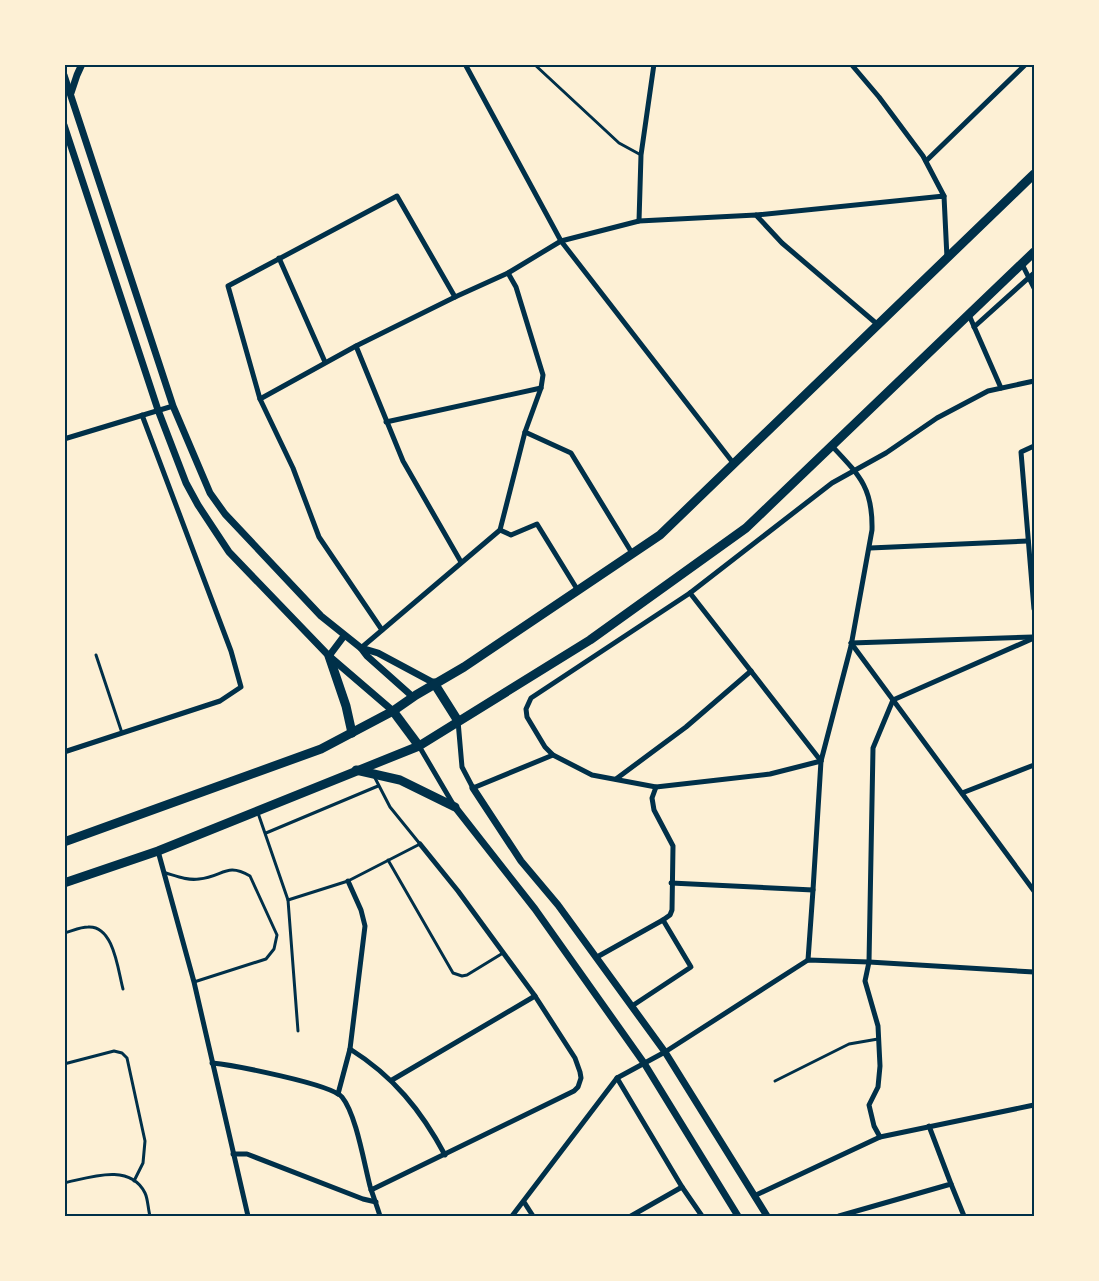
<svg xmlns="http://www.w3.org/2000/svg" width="1099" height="1281" font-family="Arial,sans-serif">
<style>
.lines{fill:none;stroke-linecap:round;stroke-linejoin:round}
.service{stroke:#003049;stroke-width:3}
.minor{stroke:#003049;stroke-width:5}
.tertiary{stroke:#003049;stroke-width:7}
.trunk{stroke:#003049;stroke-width:9}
.neatline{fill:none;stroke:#003049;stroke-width:2}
</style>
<rect width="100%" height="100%" fill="#fdf0d5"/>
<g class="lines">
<!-- service -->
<g class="service">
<path d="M534,64L619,143L641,155"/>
<path d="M96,655L122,733"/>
<path d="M258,813L288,900L298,1031"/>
<path d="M266,833L378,786"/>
<path d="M388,860L453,973L462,976L467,975L503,953"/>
<path d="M166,873C176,876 188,881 199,879C223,877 226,862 250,876L277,935L274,949L266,959L194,982"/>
<path d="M288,900L348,881L420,844L390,807L374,776"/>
<path d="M64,933C72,931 80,927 88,927C114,925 118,971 123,989"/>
<path d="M64,1064L114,1051L122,1053L127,1058L145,1141L143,1163L134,1181"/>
<path d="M775,1081L849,1044L878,1039"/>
<path d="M64,1183C88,1178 130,1162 145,1193C148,1199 148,1209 150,1216"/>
</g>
<!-- minor -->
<g class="minor">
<path d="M465,64L561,241L734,464"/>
<path d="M851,64L879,97L923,156L944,196"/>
<path d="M926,161L1026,64"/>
<path d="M756,215L944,196L947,258"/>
<path d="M639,221L641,155L654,64"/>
<path d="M279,258L325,362"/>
<path d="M1022,264L1034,288"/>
<path d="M969,315L1001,388"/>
<path d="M974,327L1034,273"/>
<path d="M356,346L403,461L461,562"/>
<path d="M260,399L356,346L455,297"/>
<path d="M386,422L541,388"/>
<path d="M525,432L571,453L632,553"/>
<path d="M64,439L173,406"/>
<path d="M1034,446L1021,452L1034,609"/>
<path d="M500,530L511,535L537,524L577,589"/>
<path d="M870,548L1028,541"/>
<path d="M690,593L821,761"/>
<path d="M382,630L319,537L293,468L260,399L228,286L397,196L455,297L508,273L561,241L639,221L756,215L782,243L877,324"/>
<path d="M851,643L1034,891"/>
<path d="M851,643L1033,637"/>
<path d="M361,648L500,530L525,432L541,388L543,375L516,287L508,273"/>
<path d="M458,721L462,767L473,788L553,755"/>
<path d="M419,746L453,804"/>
<path d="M64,752L220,701L241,687L231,651L142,415"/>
<path d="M821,761L770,774L656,787L592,775L553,755L545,747L527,717L526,709L531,698L690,593L832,483L886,453L937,418L988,391L1034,381"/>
<path d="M616,779L686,727L751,671"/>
<path d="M962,793L1034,765"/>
<path d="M158,851L194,982L248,1216"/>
<path d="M671,883L813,890L821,761L851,646L872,530C873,487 859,475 831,445"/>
<path d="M597,957L663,920L670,915L672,910L673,846L654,810L652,798L656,787"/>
<path d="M808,960L813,890"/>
<path d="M632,1006L691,967L663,920"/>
<path d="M350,1049C393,1076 421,1110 445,1155"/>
<path d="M212,1063C233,1065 331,1084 342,1097C356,1114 364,1163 370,1186C373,1196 377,1206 380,1216"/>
<path d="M617,1078L665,1052L808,960L869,962L1034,972"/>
<path d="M392,1080L535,996"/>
<path d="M338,1094L350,1049L365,926L361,910L348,881"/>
<path d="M880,1137L874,1126L869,1105L878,1087L880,1066L878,1026L865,981L869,962L873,748L893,700L1034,638"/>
<path d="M233,1154H247L363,1199L376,1202"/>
<path d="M951,1184L964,1216"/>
<path d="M371,1190L574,1091L578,1087L581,1078L580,1072L575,1058L535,996L458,891L420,844"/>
<path d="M754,1196L880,1137L1034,1105"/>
<path d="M524,1202L533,1216"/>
<path d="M512,1216L617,1078L682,1187L702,1216"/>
<path d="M631,1216L682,1187"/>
<path d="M839,1216L951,1184L929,1126"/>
</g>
<!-- tertiary -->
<g class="tertiary">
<path d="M64,75L173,406L210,493L225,514L321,616L361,648L378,653L434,683"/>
<path d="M71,93L77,75L82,64"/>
<path d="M64,125L158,410L186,483L198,505L229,552L329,656L393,711"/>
<path d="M361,648L367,656L413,697"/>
<path d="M329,656L344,636"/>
<path d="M473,788L521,861L558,905L665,1052L767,1216"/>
<path d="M455,807L535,909L644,1063L738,1216"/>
</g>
<!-- trunk -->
<g class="trunk">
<path d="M329,656L346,706L352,733"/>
<path d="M434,683L458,721"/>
<path d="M393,711L419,746"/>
<path d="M356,770L400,780L455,807"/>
<path d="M64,842L321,749L393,711L416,695L464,667L660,535L1034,174"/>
<path d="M64,883L158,851L419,746L590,640L746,528L1034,252"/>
</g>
</g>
<!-- border -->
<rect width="1099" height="1281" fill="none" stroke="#fdf0d5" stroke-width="132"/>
<rect x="66" y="66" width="967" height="1149" class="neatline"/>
</svg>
